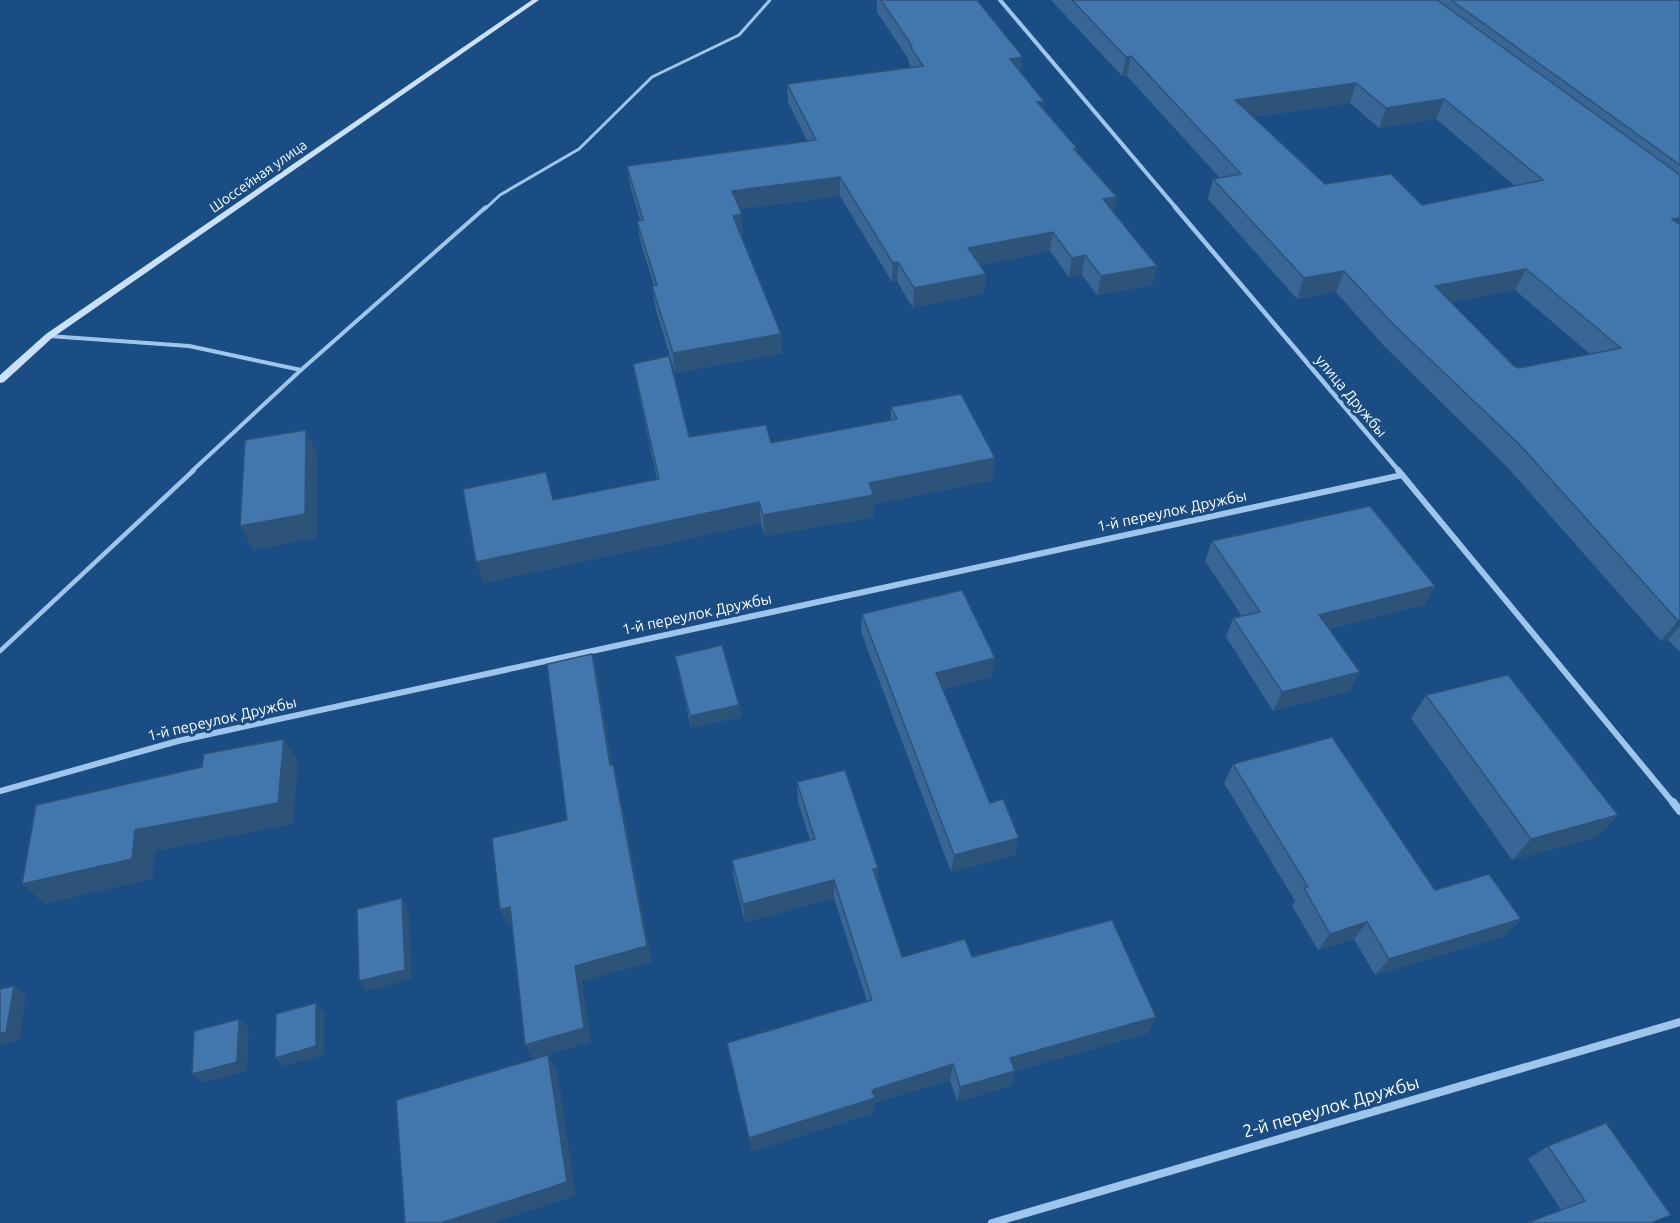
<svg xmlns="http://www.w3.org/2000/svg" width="1680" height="1223" font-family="Ubuntu,sans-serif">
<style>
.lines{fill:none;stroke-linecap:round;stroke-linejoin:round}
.lane-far2{stroke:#9fc5eb;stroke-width:3}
.lane-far1{stroke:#9fc5eb;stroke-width:4}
.lane{stroke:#9fc5eb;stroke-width:4.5}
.street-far3{stroke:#9fc5eb;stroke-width:4}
.street-far2{stroke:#9fc5eb;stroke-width:4.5}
.street-far1{stroke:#9fc5eb;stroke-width:6}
.street{stroke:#9fc5eb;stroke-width:8}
.secondary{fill:#cbe1f8;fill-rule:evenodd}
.wall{fill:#396695;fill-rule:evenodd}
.shaded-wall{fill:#2e5379}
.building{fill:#4277ad;stroke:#2e5379;stroke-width:1.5;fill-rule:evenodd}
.labels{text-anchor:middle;stroke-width:6;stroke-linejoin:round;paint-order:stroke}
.far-street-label{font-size:14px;fill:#fff;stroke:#1a4d83}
.street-label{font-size:15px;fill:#fff;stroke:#1a4d83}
.near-street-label{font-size:18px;fill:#fff;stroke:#1a4d83}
</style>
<rect width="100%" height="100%" fill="#1a4d83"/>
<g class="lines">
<!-- lane-far2 -->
<path class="lane-far2" d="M485,209L500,195L579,149L652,77L739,35L770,0"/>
<!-- lane-far1 -->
<g class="lane-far1">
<path d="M49,336L189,346L301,370"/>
<path d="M192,471L301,370L486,207"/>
</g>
<!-- lane -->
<path class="lane" d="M0,651L194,470"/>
<!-- street-far3 -->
<path class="street-far3" d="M1000,0L1177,209"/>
<!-- street-far2 -->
<path class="street-far2" d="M1175,207L1399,471"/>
<!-- street-far1 -->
<g class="street-far1">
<path d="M1398,470L1674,804"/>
<path d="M0,791L178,741L1402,475"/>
</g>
<!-- street -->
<g class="street">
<path d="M1673,802L1680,811"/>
<path d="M992,1223L1680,1022"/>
</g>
<!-- secondary -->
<path class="secondary" d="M532,0H539L52,338L4,382L0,383V375L46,334Z"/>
</g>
<!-- wall -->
<g class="wall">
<path d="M877,0H881L1021,73L1044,101L1043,109L1077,148V152L1114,213L1157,266L1152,285L1097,295L1082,275L1069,277L1050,251L980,265L986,274L984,293L913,308L897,281L892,282L840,196L739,209L743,233L740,234L782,353L675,373L655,306L652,286H654L640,240L637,221H640L630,185L627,166L807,141L788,102L787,84L911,67L909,64V60L877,12Z"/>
<path d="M1051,0H1680V652L1668,640L1661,641L1508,468L1384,346L1336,292L1297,299L1208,199L1213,179L1220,178L1127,76H1122ZM1350,103L1379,128L1436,119L1515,186L1422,205L1325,184L1253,117ZM1515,290L1590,354L1519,368L1514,366L1451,302Z"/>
<path d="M633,364L689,437L771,443L891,421V407L995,458L992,480L874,504V517L764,536L761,523L483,583L554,500L657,479L637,386Z"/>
<path d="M1212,541L1435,586L1424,605L1329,629L1360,672L1349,691L1273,711L1226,637L1233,618L1242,616L1205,561Z"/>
<path d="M862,614L992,677L943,689L990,803L1015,855L951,872L861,632Z"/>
<path d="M675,656L739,705L741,717L691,728Z"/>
<path d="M1426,695L1618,815L1597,837L1512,860L1411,718Z"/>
<path d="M1233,764L1435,890L1521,919L1504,936L1375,975L1354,939L1318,950L1292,906L1295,901L1224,783Z"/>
<path d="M797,782L878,868L877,882L902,957H972L1156,1017L1148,1033L1015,1071L1010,1086L957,1102L950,1080L874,1103V1113L752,1151L727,1043L867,1001L834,898L745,922L734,879L732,860L810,840L798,802Z"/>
<path d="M1548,1146L1653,1223L1561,1210L1528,1159Z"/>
</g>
<!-- shaded-wall -->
<g class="shaded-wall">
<path d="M1131,56L1127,76H1122L1126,57Z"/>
<path d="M1023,57L1021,75L1010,59Z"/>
<path d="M1356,83L1350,103L1230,120L1235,100Z"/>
<path d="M1444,99L1436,119L1379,128L1386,108Z"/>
<path d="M1044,101L1041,119L1037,102Z"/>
<path d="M840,177V196L733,210L732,191Z"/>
<path d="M1117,197L1113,216L1103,199Z"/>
<path d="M742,214L743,233L734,235L733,216Z"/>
<path d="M1680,218V237L1672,219Z"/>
<path d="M1053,232L1050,251L967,268L968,248Z"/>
<path d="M1085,255L1082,275L1069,277L1072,258Z"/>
<path d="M898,262L897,281L892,282L893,263Z"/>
<path d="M1157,266L1152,285L1097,295L1101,276Z"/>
<path d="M1526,269L1515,290L1425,307L1435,286Z"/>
<path d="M1344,271L1336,292L1297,299L1304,278Z"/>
<path d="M986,274L984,293L913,308L914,288Z"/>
<path d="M781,334L782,353L675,373L673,353Z"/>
<path d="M306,430L317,454V538L253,550L240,526Z"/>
<path d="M995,458L992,480L874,504V517L764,536L763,515L869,483Z"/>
<path d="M759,502L761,523L483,583L476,562Z"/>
<path d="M1435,586L1424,605L1310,634L1319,615Z"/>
<path d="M1680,620V626L1668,640L1661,641L1678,621Z"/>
<path d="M592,654L597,673L615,783L610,765Z"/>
<path d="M995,658L992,677L934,691L936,673Z"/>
<path d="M1360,672L1349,691L1273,711L1282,692Z"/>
<path d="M739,705L741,717L691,728L690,716Z"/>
<path d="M284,739L298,761L293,824L155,851L152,879L45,904L22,884L135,830Z"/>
<path d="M613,764L618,782L652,962L582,981L591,1042L548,1055L557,1071L576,1196L493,1223H441L533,1059L525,1045L575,966Z"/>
<path d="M1618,815L1597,837L1512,860L1531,839Z"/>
<path d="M1019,838L1015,855L951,872L954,855Z"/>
<path d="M878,868L877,887L873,869Z"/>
<path d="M834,880V898L745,922L743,904Z"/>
<path d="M402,898L408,908L412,979L366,991L359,981Z"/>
<path d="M510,907L517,924L508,926L500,910Z"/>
<path d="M1521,919L1504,936L1375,975L1389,959Z"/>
<path d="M1367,922L1354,939L1318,950L1330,934Z"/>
<path d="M14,986L26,996L19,1041L0,1045V1033Z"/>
<path d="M316,1003L324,1013V1055L284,1066L275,1058Z"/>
<path d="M1156,1017L1148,1033L1015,1071L1010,1086L957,1102L960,1087L1010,1058Z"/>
<path d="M239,1019L249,1028L247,1071L202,1083L192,1074Z"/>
<path d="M953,1064L950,1080L874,1103V1113L752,1151L749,1138L872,1090Z"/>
</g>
<!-- building -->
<g class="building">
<path d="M881,0H977L1023,57L1010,59L1044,101L1037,102L1077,148L1074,149L1117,197L1103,199L1157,266L1101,276L1085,255L1072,258L1053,232L968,248L986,274L914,288L898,262L893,263L840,177L732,191L742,214L733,216L781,334L673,353L652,286L657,285L637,221L643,220L627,166L816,140L787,84L923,66L910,46H912Z"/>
<path d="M1072,0H1437L1680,175V218L1672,219L1680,225V620L1678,621L1521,446L1394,325L1344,271L1304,278L1213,179L1241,174L1131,56L1126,57ZM1356,83L1386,108L1444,99L1543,180L1422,205L1391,174L1325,184L1235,100ZM1526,269L1621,348L1519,368L1514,366L1435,286Z"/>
<path d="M1451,0H1680V165Z"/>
<path d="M669,356L689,437L766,425L771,443L897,419L891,407L961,394L995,458L869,483L874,495L763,515L759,502L476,562L463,489L546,472L553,500L659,479L633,364Z"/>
<path d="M306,430L305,514L240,526L245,440Z"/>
<path d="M1370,506L1435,586L1319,615L1360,672L1282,692L1233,618L1260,612L1212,541Z"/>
<path d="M962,590L995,658L936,673L990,803L1003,799L1019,838L954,855L862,614Z"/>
<path d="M722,645L739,705L690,716L675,656Z"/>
<path d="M592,654L610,765L613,764L647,946L575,966L584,1028L525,1045L510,907L500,910L492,838L567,820L547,664Z"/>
<path d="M1508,675L1618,815L1531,839L1426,695Z"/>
<path d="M1332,737L1435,890L1489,874L1521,919L1389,959L1367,922L1330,934L1304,888L1308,887L1233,764Z"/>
<path d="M284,739L278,803L135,830L132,859L22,884L36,805L202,767L204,754Z"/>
<path d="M845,770L878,868L873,869L902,957L965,939L972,957L1112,920L1156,1017L1010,1058L1015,1071L960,1087L953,1064L872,1090L875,1098L749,1138L727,1043L872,1000L834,880L743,904L732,860L815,839L797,782Z"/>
<path d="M402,898L405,970L359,981L357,909Z"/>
<path d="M14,986L6,1032L0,1033V989Z"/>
<path d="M316,1003V1046L275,1058L276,1014Z"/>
<path d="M239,1019L237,1062L192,1074L194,1031Z"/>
<path d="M548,1055L567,1182L441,1223H405L396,1100Z"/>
<path d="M1606,1123L1671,1215L1651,1223H1527L1585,1201L1548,1146Z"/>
</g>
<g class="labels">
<!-- far-street labels -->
<g class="far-street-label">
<text transform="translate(258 176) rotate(-35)" y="5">Шоссейная улица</text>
</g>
<!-- street labels -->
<g class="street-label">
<text transform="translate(1351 396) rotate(50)" y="5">улица Дружбы</text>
<text transform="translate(1172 511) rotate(-12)" y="5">1-й переулок Дружбы</text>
<text transform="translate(697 614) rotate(-12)" y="5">1-й переулок Дружбы</text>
<text transform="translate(222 719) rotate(-13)" y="5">1-й переулок Дружбы</text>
</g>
<!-- near-street labels -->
<g class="near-street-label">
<text transform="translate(1331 1107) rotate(-16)" y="6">2-й переулок Дружбы</text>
</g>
</g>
</svg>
